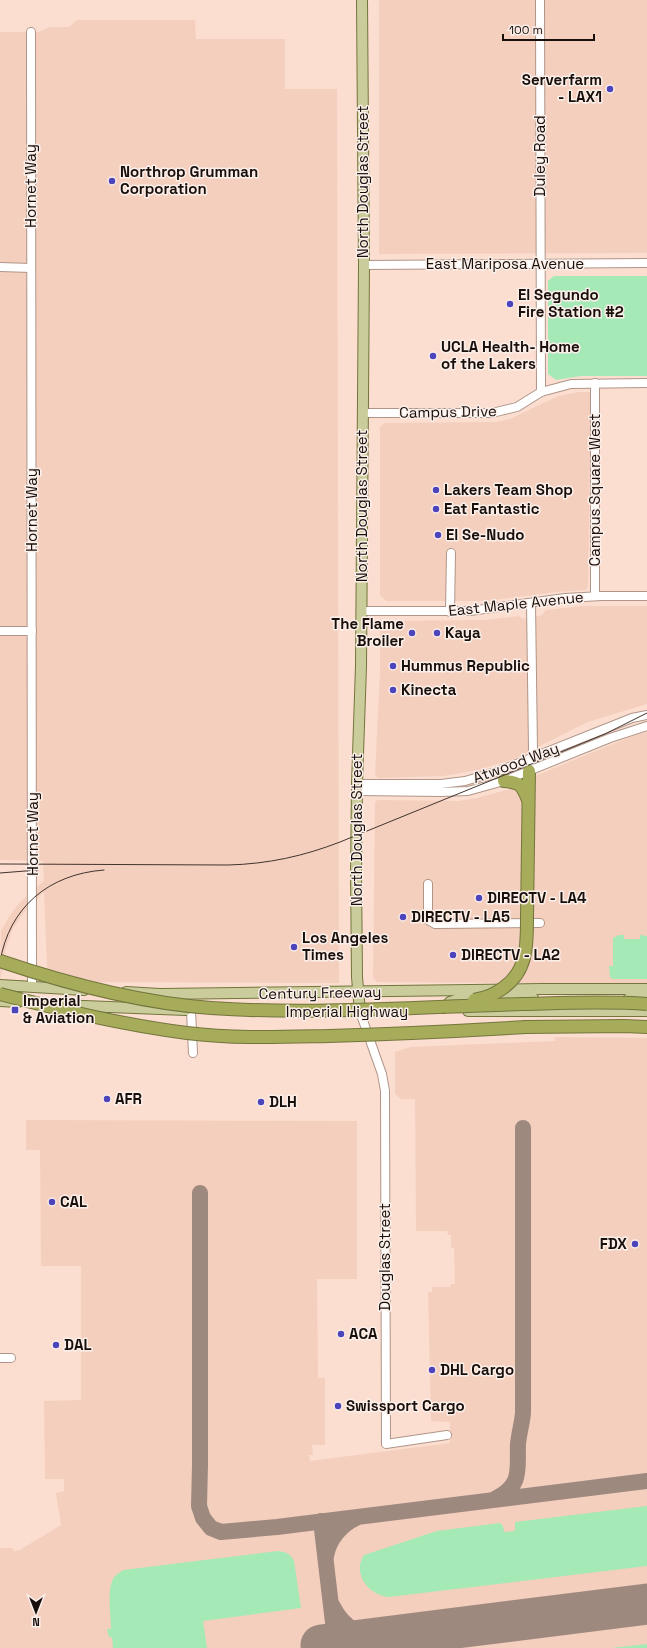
<svg xmlns="http://www.w3.org/2000/svg" width="647" height="1648" font-family="'Space Grotesk',sans-serif">
<style>
.built{fill:#f4cfbe}
.green{fill:#a4e9b6}
.lines{fill:none;stroke-linecap:round;stroke-linejoin:round}
.taxiway{stroke:#9e897f;stroke-width:16}
.runway{stroke:#9e897f;stroke-width:41}
.minor-casing{stroke:#b09588;stroke-width:10}
.major-casing{stroke:#74753d;stroke-width:12}
.highway-casing{stroke:#74753d;stroke-width:14}
.minor{stroke:#fff;stroke-width:8}
.major{stroke:#cacd9b;stroke-width:10}
.highway{stroke:#a6ac59;stroke-width:12}
.tram{stroke:#42342e;stroke-width:1}
.highway-bridge-casing{stroke:#74753d;stroke-width:14;stroke-linecap:butt}
.highway-bridge{stroke:#a6ac59;stroke-width:12}
.poi-dot{fill:#4d44bb;stroke:#fbefea;stroke-width:1.5}
.labels{text-anchor:middle;stroke-width:3;stroke-linejoin:round;paint-order:stroke}
.poi-label{font-size:15px;font-weight:bold;fill:#180e0a;stroke:#fbefea;text-anchor:start}
.street-label{font-size:15px;fill:#180e0a;stroke:#fbefea}
</style>
<rect width="100%" height="100%" fill="#fbded0"/>
<!-- built -->
<g class="built">
<path d="M379,0H647V253L379,254Z"/>
<path d="M77,20H195L196,39H285V89H337L339,983L89,982L47,969L44,892L28,907L13,928L5,951L0,982L1,931L9,917L20,902L44,881L43,861L0,860V32H39L50,27H69Z"/>
<path d="M579,392H591L588,587L586,590L556,592L488,601H386L380,595V427L384,423L496,422L510,419L558,396Z"/>
<path d="M583,606H647V704L588,722L514,759L478,770L444,776L378,778L375,775L380,674V627L386,621L484,620L519,616L523,619L542,615L546,610Z"/>
<path d="M647,732V984L377,982L373,978L375,802L378,800L458,801L477,798L510,789L535,776L630,737Z"/>
<path d="M555,1037L647,1038V1648H0V1548H12L14,1551L20,1550L61,1525L56,1493L64,1491V1479H45L44,1401L81,1400V1266H41L40,1150H26V1120L357,1121V1279H317L318,1378H325V1445H312L313,1455H309L310,1461L450,1443V1422L431,1421L428,1292H432V1287H450L451,1284H455L454,1248H451V1235H448L447,1231H416L415,1099H401L395,1094V1052L410,1047L555,1041Z"/>
</g>
<!-- green -->
<g class="green">
<path d="M554,276H647V376H581L556,380L548,374V281Z"/>
<path d="M619,935H624V939H640V935L647,936V979H613L610,977L609,966H613V938Z"/>
<path d="M647,1506V1566L389,1597C368,1595 352,1573 364,1555L437,1531L500,1523L503,1526L504,1532L515,1531V1522Z"/>
<path d="M278,1551C286,1552 290,1553 294,1561L301,1608L203,1621L207,1648H113L112,1637H109L107,1629H111C111,1615 106,1586 115,1576C117,1574 121,1572 123,1570Z"/>
<path d="M647,1644V1648H611Z"/>
</g>
<g class="lines">
<!-- taxiway -->
<g class="taxiway">
<path d="M200,1193V1465L199,1506L203,1518L211,1528L221,1532L277,1527L647,1481"/>
<path d="M495,1499C523,1485 517,1470 518,1444C519,1433 522,1424 523,1413V1128"/>
<path d="M321,1521L336,1648"/>
<path d="M326,1556C329,1539 341,1525 356,1518"/>
<path d="M332,1605C345,1631 362,1636 389,1636"/>
<path d="M358,1648L371,1640L382,1638"/>
</g>
<!-- runway -->
<path class="runway" d="M321,1645L647,1604"/>
<!-- minor casing -->
<g class="minor-casing">
<g id="minor">
<path d="M540,0L541,392"/>
<path d="M31,32L32,987"/>
<path d="M364,265L647,263"/>
<path d="M0,267L31,268"/>
<path d="M595,383V596"/>
<path d="M363,413H492L517,407L541,392L571,384L647,383"/>
<path d="M531,603L533,750L531,761"/>
<path d="M361,611H470L565,598L602,596H647"/>
<path d="M450,612L451,553"/>
<path d="M0,631H32"/>
<path d="M357,784H441L465,781L499,771L632,718L647,715"/>
<path d="M357,791L441,792L468,791L504,781L610,738L647,726"/>
<path d="M428,884V920L435,924L540,923"/>
<path d="M191,1011L193,1053"/>
<path d="M360,1012L382,1074L385,1091L386,1444L447,1435"/>
<path d="M0,1358H11"/>
</g>
</g>
<!-- major casing -->
<g class="major-casing">
<g id="major">
<path d="M0,985L84,990"/>
<path d="M126,992L160,994L542,989H647"/>
<path d="M629,998L647,997"/>
<path d="M0,1001L18,1002"/>
<path d="M58,1005L186,1010"/>
<path d="M444,1008L450,1002L462,998H533"/>
<path d="M468,1011H647"/>
<path d="M360,1012L357,977L356,873L357,784L361,666L364,265L362,0"/>
</g>
</g>
<!-- highway casing -->
<g class="highway-casing">
<g id="highway">
<path d="M504,781C520,782 522,785 528,800"/>
<path d="M527,917L529,771"/>
<path d="M526,1027L624,1026L647,1027"/>
</g>
</g>
<!-- minor -->
<use href="#minor" class="minor"/>
<!-- major -->
<use href="#major" class="major"/>
<!-- highway -->
<use href="#highway" class="highway"/>
<!-- tram -->
<g class="tram">
<path d="M0,864L228,865C268,864 304,856 340,842L605,734L647,713"/>
<path d="M0,873L38,870"/>
<path d="M0,962C9,907 49,874 104,870"/>
</g>
<!-- highway-bridge casing -->
<g class="highway-bridge-casing">
<g id="highway-bridge">
<path d="M0,961C68,984 139,1003 211,1008C314,1015 419,1007 522,1004C564,1003 606,1001 647,1004"/>
<path d="M0,994C62,1010 123,1025 187,1033C234,1039 282,1037 329,1036C395,1034 460,1031 526,1027"/>
<path d="M474,1000C486,998 494,995 503,988C528,971 527,944 527,917"/>
</g>
</g>
<!-- highway-bridge -->
<use href="#highway-bridge" class="highway-bridge"/>
</g>
<!-- markers -->
<g class="poi-dot">
<circle cx="610" cy="89" r="4"/>
<circle cx="112" cy="181" r="4"/>
<circle cx="510" cy="304" r="4"/>
<circle cx="433" cy="356" r="4"/>
<circle cx="436" cy="490" r="4"/>
<circle cx="436" cy="509" r="4"/>
<circle cx="438" cy="535" r="4"/>
<circle cx="412" cy="633" r="4"/>
<circle cx="437" cy="633" r="4"/>
<circle cx="393" cy="666" r="4"/>
<circle cx="393" cy="690" r="4"/>
<circle cx="479" cy="898" r="4"/>
<circle cx="403" cy="917" r="4"/>
<circle cx="294" cy="947" r="4"/>
<circle cx="453" cy="955" r="4"/>
<rect x="11" y="1006" width="8" height="8" rx="2"/>
<circle cx="107" cy="1099" r="4"/>
<circle cx="261" cy="1102" r="4"/>
<circle cx="52" cy="1202" r="4"/>
<circle cx="635" cy="1244" r="4"/>
<circle cx="341" cy="1334" r="4"/>
<circle cx="56" cy="1345" r="4"/>
<circle cx="432" cy="1370" r="4"/>
<circle cx="338" cy="1406" r="4"/>
</g>
<g class="labels">
<!-- poi labels -->
<g class="poi-label">
<text x="602" y="85" text-anchor="end">Serverfarm<tspan x="602" dy="17">- LAX1</tspan></text>
<text x="120" y="177">Northrop Grumman<tspan x="120" dy="17">Corporation</tspan></text>
<text x="518" y="300">El Segundo<tspan x="518" dy="17">Fire Station #2</tspan></text>
<text x="441" y="352">UCLA Health- Home<tspan x="441" dy="17">of the Lakers</tspan></text>
<text x="444" y="495">Lakers Team Shop</text>
<text x="444" y="514">Eat Fantastic</text>
<text x="446" y="540">El Se-Nudo</text>
<text x="404" y="629" text-anchor="end">The Flame<tspan x="404" dy="17">Broiler</tspan></text>
<text x="445" y="638">Kaya</text>
<text x="401" y="671">Hummus Republic</text>
<text x="401" y="695">Kinecta</text>
<text x="487" y="903">DIRECTV - LA4</text>
<text x="411" y="922">DIRECTV - LA5</text>
<text x="302" y="943">Los Angeles<tspan x="302" dy="17">Times</tspan></text>
<text x="461" y="960">DIRECTV - LA2</text>
<text x="23" y="1006">Imperial<tspan x="23" dy="17">&amp; Aviation</tspan></text>
<text x="115" y="1104">AFR</text>
<text x="269" y="1107">DLH</text>
<text x="60" y="1207">CAL</text>
<text x="627" y="1249" text-anchor="end">FDX</text>
<text x="349" y="1339">ACA</text>
<text x="64" y="1350">DAL</text>
<text x="440" y="1375">DHL Cargo</text>
<text x="346" y="1411">Swissport Cargo</text>
</g>
<!-- street labels -->
<g class="street-label">
<text transform="translate(540 156) rotate(-90)" y="5">Duley Road</text>
<text transform="translate(363 182) rotate(-90)" y="5">North Douglas Street</text>
<text transform="translate(31 186) rotate(-90)" y="5">Hornet Way</text>
<text x="505" y="269">East Mariposa Avenue</text>
<text transform="translate(448 412) rotate(-1)" y="5">Campus Drive</text>
<text transform="translate(595 490) rotate(-90)" y="5">Campus Square West</text>
<text transform="translate(362 506) rotate(-90)" y="5">North Douglas Street</text>
<text transform="translate(32 510) rotate(-90)" y="5">Hornet Way</text>
<text transform="translate(516 604) rotate(-6)" y="5">East Maple Avenue</text>
<text transform="translate(516 763) rotate(-20)" y="5">Atwood Way</text>
<text transform="translate(357 830) rotate(-90)" y="5">North Douglas Street</text>
<text transform="translate(33 834) rotate(-90)" y="5">Hornet Way</text>
<text transform="translate(320 993) rotate(-1)" y="5">Century Freeway</text>
<text x="347" y="1017">Imperial Highway</text>
<text transform="translate(385 1257) rotate(-90)" y="5">Douglas Street</text>
</g>
</g>
<!-- north arrow -->
<g transform="translate(36 1612) rotate(180)" stroke="#fbefea" stroke-width="3" paint-order="stroke">
<path d="M0-3L7 15L0 10L-7 15Z" fill="#180e0a"/>
<text y="-6" font-size="11" font-weight="bold" text-anchor="middle" fill="#180e0a">N</text>
</g>
<!-- scale -->
<path d="M503 34v6h91v-6" fill="none" stroke="#180e0a" stroke-width="2"/>
<text x="509" y="34" font-size="12" fill="#180e0a" stroke="#fbefea" stroke-width="3" paint-order="stroke">100 m</text>
</svg>
